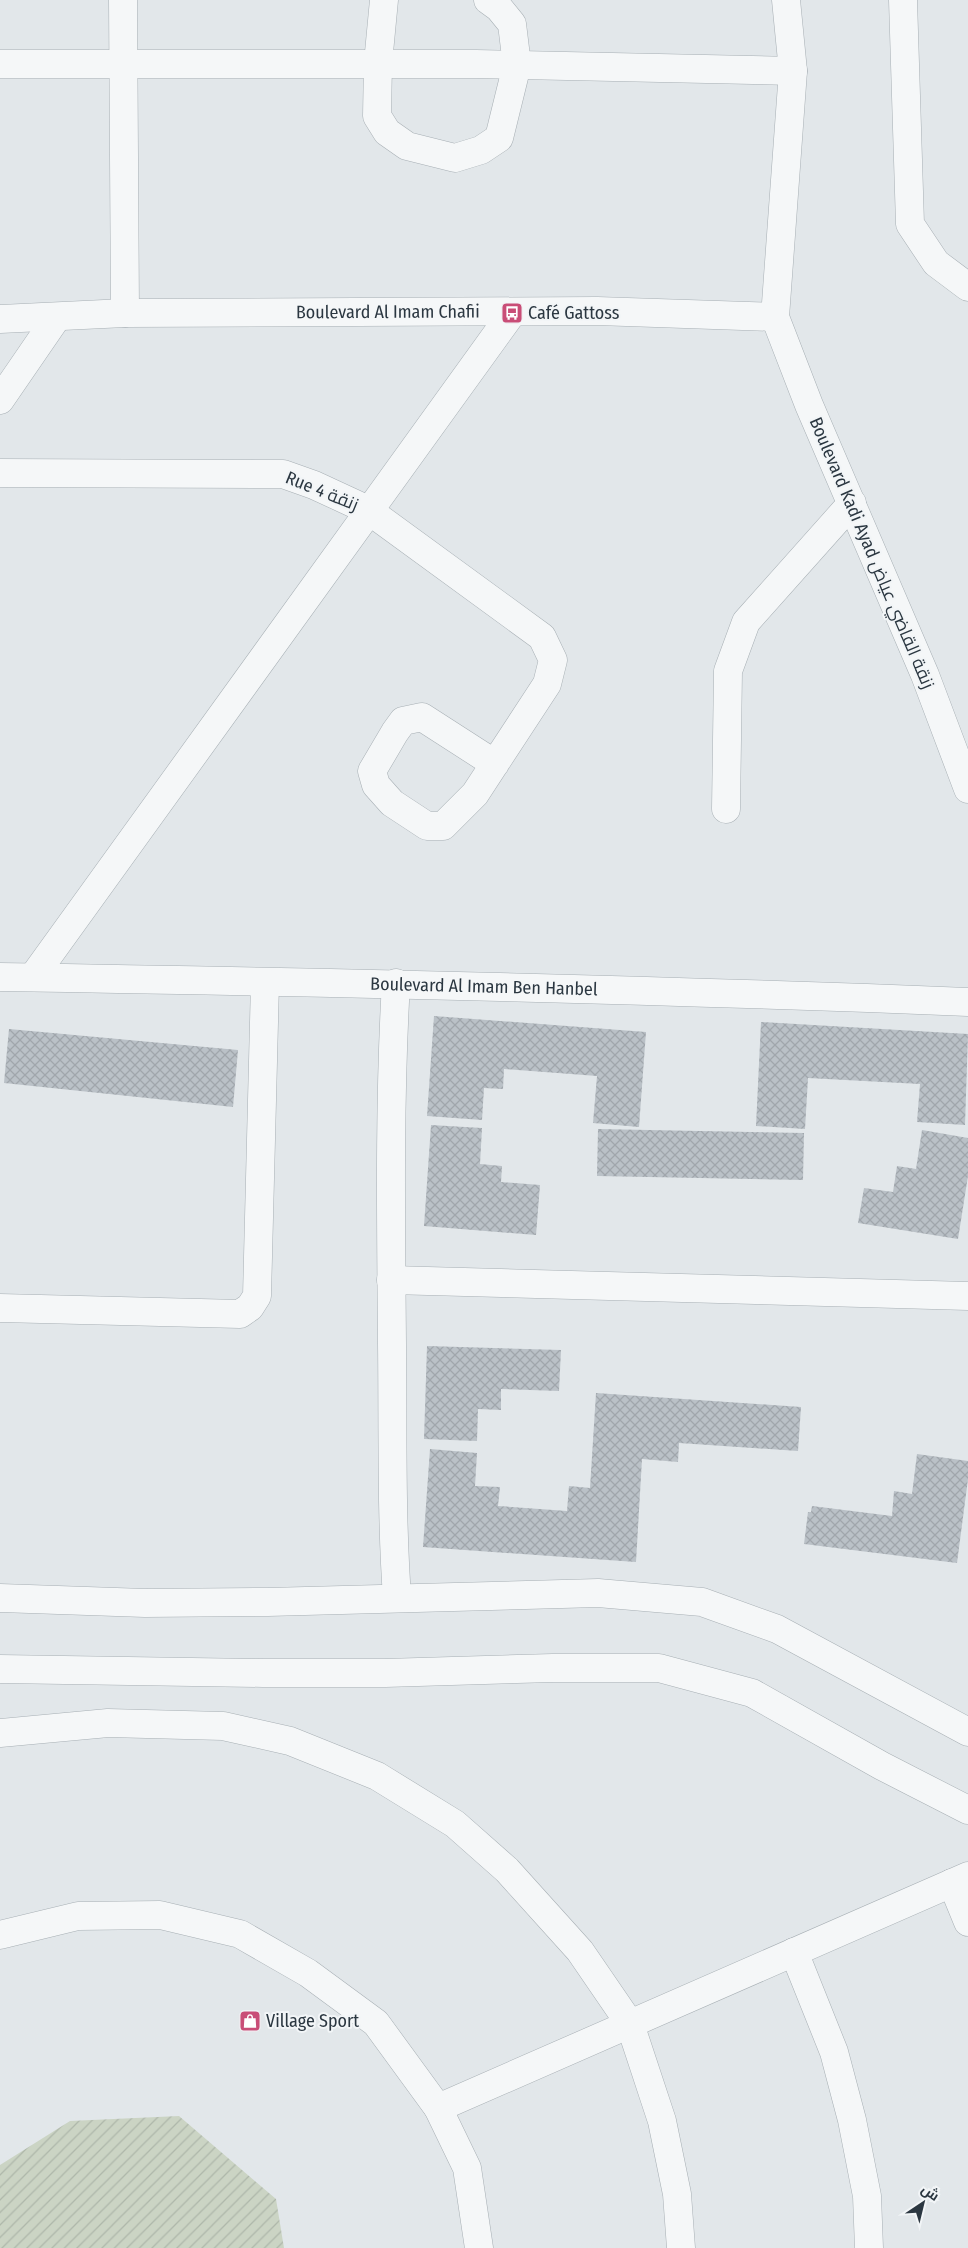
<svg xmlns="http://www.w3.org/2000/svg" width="968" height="2248" font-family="'Fira Sans Condensed',Cairo,sans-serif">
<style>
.garden{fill:url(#garden-furrows)}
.building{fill:url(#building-cross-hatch)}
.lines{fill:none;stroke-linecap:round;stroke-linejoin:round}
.minor-casing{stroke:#a7afb4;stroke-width:29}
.minor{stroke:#f5f7f8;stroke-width:28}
.labels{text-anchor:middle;stroke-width:4;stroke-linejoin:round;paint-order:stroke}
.street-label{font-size:18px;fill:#2b3741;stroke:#f2f5f7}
.poi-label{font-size:18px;fill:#2b3741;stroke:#f2f5f7;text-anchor:start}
</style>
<defs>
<pattern id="garden-furrows" width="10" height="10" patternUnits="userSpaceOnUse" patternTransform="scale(1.25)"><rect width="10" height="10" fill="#cbd4c4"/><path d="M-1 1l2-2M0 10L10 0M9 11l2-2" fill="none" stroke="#aeb7aa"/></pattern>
<pattern id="building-cross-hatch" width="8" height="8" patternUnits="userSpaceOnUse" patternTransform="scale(1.25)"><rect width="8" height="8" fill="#bac1c7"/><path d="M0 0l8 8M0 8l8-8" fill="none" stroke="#a0a6ac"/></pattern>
</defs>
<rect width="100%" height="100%" fill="#e2e7ea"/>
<!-- garden -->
<path class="garden" d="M179,2116L276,2199L284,2248H0V2165L70,2121Z"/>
<!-- building -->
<g class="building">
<path d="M434,1016L646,1032L639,1127L593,1123L597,1076L504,1069L503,1089L484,1088L482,1120L427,1116Z"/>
<path d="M761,1022L968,1034L965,1125L917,1122L920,1084L808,1078L805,1129L756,1126Z"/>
<path d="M9,1029L238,1050L233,1107L4,1083Z"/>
<path d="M431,1125L482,1128L480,1164L502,1166L501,1182L540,1185L536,1235L424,1226Z"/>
<path d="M598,1129L804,1133L803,1180L597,1176Z"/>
<path d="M922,1130L968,1138V1176L958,1239L858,1223L864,1188L893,1192L897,1166L916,1169Z"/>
<path d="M427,1346L561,1350L559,1391L501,1389V1410L478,1409L477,1441L424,1439Z"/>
<path d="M596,1393L801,1407L798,1451L679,1443L678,1462L642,1459L636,1562L423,1547L430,1449L477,1453L475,1486L500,1487L498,1506L567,1511L569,1486L590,1488Z"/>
<path d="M917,1454L968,1461V1479L957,1563L804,1544L808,1512H811L812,1506L892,1516L894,1491L912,1494Z"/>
</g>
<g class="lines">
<!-- minor casing -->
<g class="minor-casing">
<g id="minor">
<path d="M123,0L125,313"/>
<path d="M384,0L378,63L377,116L387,132L407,146L455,158L481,150L499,138L517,65L512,24L499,8L488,0"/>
<path d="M786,0L793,71L775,317L809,405L925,675L968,789"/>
<path d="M903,0L910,224L936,263L968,287"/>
<path d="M0,64H476L793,71"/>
<path id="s1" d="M0,319L125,313L597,311L775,317"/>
<path d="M0,400L57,317"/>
<path d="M0,473L283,474L314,485L368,510L542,637L553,660L547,684L475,794L443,826H427L392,803L376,785L372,771L395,732L403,721L422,717L495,764"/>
<path d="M726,809L728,671L746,622L852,503"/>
<path id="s2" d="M0,977C323,982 645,989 968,1002"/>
<path d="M33,977L512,313"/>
<path d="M396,983C389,1103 391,1224 392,1344C393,1428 391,1513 397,1597"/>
<path d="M391,1280L968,1296"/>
<path d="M0,1308L240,1314L250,1307L257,1296L265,983"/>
<path d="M0,1598L145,1603L268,1602L598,1593L702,1602L777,1629L968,1732"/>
<path d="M0,1669L263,1673H385L553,1668H659L752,1693L882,1766L968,1810"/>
<path d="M0,1733L108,1723L223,1726L290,1741L377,1776L455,1824L507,1870L580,1951L630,2024L662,2121L677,2194L681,2248"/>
<path d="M952,1883L968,1922"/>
<path d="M0,1935L78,1916L160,1915L240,1934L308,1973L376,2023L438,2108L467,2168L479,2248"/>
<path d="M794,1952L834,2052L852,2120L867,2196L869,2248"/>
<path d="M438,2108L968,1876"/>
</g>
</g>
<!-- minor -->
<use href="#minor" class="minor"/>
</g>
<!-- icons -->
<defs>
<g id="bus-square" transform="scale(1.125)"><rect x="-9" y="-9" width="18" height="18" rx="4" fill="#c94d77" stroke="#f2f5f7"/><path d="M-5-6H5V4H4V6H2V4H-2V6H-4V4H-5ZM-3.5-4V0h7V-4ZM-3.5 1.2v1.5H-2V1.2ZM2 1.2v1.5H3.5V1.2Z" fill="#fff"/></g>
<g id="shop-square" transform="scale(1.125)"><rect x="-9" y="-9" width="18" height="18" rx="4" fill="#c94d77" stroke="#f2f5f7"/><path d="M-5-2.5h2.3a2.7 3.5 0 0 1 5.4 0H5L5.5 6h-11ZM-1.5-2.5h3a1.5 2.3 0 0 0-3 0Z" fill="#fff"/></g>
</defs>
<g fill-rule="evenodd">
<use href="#bus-square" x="512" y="313"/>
<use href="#shop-square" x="250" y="2021"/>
</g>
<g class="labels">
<!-- street labels -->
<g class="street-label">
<text dy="6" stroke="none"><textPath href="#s1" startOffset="388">Boulevard Al Imam Chafii</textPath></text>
<text transform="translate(322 491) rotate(22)" y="6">Rue 4 زنقة</text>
<text transform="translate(872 553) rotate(67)" y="6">Boulevard Kadi Ayad زنقة القاضي عياض</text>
<text dy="6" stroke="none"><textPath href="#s2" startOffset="484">Boulevard Al Imam Ben Hanbel</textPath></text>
</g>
<!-- poi labels -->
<g class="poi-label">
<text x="528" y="319">Café Gattoss</text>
<text x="266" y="2027">Village Sport</text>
</g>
</g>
<!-- north arrow -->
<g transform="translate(923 2203) rotate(35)" stroke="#f2f5f7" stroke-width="4" paint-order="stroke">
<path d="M0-4L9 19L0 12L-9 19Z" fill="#2b3741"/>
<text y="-8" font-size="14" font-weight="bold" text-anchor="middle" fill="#2b3741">ش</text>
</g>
</svg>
